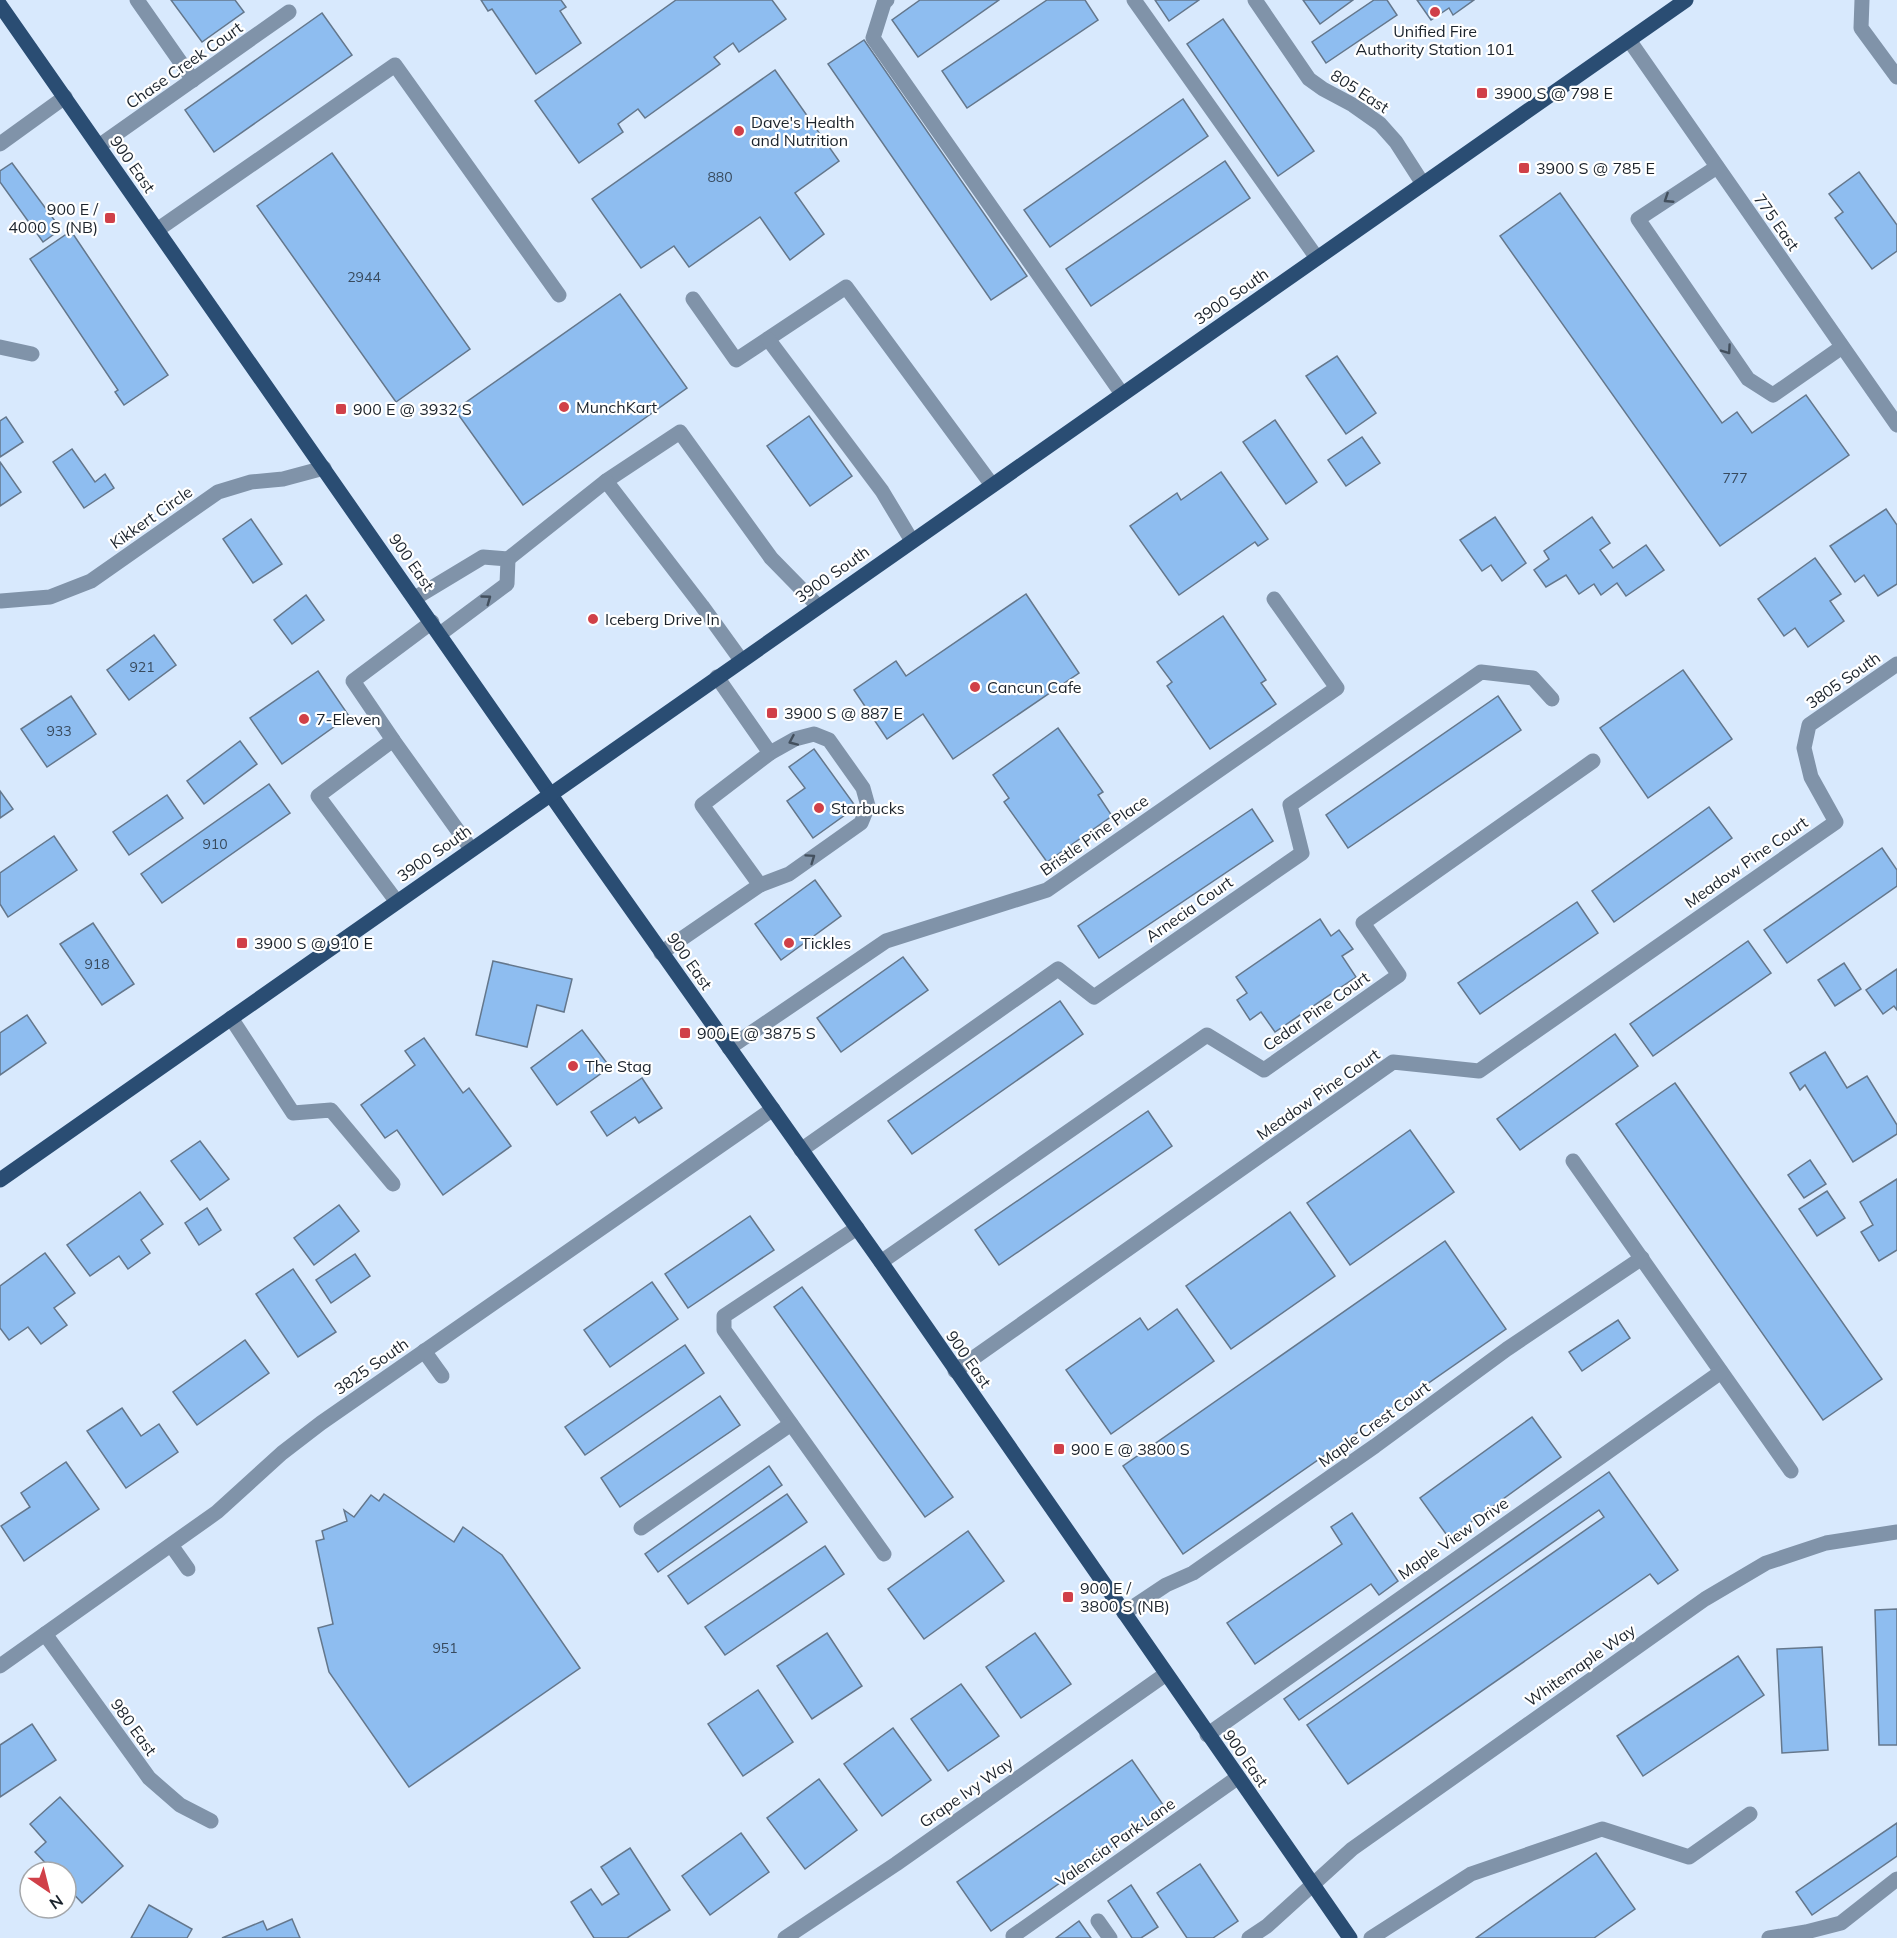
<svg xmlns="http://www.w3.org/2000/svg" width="1897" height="1938" font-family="Mulish,sans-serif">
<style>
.building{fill:#8ebdf0;stroke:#64778c;stroke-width:1.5}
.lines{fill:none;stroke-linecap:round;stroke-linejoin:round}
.minor{stroke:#8093a9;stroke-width:15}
.major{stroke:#2a4d73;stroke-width:15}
.oneway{stroke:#43505e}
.poi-dot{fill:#d04048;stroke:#fff;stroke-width:2}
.labels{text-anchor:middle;stroke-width:4.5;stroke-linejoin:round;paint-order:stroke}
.number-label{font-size:14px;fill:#384a5d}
.poi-label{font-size:16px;fill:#1b232c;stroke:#fff;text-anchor:start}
.street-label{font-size:16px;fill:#1b232c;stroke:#fff}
</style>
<rect width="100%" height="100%" fill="#d8e9fd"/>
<!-- building -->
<g class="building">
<path d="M171,0H235L244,12L202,42Z"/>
<path d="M481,0H561L566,7L560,11L581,43L536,74L492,9L488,11Z"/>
<path d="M676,0H772L786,19L739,52L733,43L714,57L720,64L645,118L638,109L618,124L623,132L579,163L535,101Z"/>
<path d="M920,0H999L918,57L892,20Z"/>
<path d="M1047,0H1085L1098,20L967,108L942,71Z"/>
<path d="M1155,0H1199L1169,21Z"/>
<path d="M1303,0H1353L1320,24Z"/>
<path d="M1374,0H1387L1397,15L1326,63L1312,42Z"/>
<path d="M1417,0H1474L1453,15L1449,8L1431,20Z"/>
<path d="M322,13L352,55L214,152L185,110Z"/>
<path d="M1223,19L1314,151L1278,176L1187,44Z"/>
<path d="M864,40L1027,276L991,300L828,64Z"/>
<path d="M775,70L839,161L795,193L824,234L790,260L760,217L689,267L674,246L641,268L592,199Z"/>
<path d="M1183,99L1208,136L1050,247L1024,210Z"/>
<path d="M332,153L470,349L396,402L257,206Z"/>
<path d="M1225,161L1250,198L1091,306L1066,269Z"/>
<path d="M12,163L61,229L43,242L0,182V171Z"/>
<path d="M1859,172L1897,225V251L1872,269L1835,218L1843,212L1829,194Z"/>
<path d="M1560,193L1722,423L1737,412L1752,433L1806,395L1849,455L1720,546L1500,236Z"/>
<path d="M71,231L168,375L124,405L115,392L118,390L30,259Z"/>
<path d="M620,294L687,388L523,505L455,410Z"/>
<path d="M1337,356L1376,413L1346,434L1306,376Z"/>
<path d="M809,416L852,476L810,506L767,446Z"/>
<path d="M6,417L23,442L0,457V421Z"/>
<path d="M1275,420L1317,482L1286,504L1243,442Z"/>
<path d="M1362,437L1380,463L1346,486L1328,460Z"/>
<path d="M72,449L95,482L105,474L114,488L84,508L53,462Z"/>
<path d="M0,462L21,492L0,506Z"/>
<path d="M1221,472L1268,539L1258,546L1255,542L1179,595L1130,526L1177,493L1181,500Z"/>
<path d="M1886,509L1897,525V584L1878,596L1864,575L1855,582L1830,546Z"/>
<path d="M1495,517L1526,563L1502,581L1491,565L1482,571L1460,540Z"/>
<path d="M1592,517L1610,543L1600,550L1613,568L1646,545L1664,570L1626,596L1617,583L1601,595L1594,584L1579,594L1566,575L1546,587L1534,570L1549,559L1544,551Z"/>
<path d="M251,519L282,564L253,583L223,539Z"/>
<path d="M1815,558L1841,594L1830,601L1844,621L1808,647L1795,628L1784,636L1758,599Z"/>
<path d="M1026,594L1079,673L953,759L923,714L887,739L854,690L896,661L906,676Z"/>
<path d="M306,595L324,620L292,644L274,620Z"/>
<path d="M1223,616L1266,680L1261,683L1276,704L1210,749L1167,686L1172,682L1157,662Z"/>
<path d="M154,635L176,665L129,700L107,670Z"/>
<path d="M1683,670L1732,739L1648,798L1600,728Z"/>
<path d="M318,671L349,716L282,764L250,718Z"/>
<path d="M71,696L96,734L47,767L21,729Z"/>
<path d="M1498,696L1521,730L1348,848L1326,815Z"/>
<path d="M1058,728L1103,792L1098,795L1112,816L1047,862L1004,802L1009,798L993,775Z"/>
<path d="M240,741L257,764L204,804L187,781Z"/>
<path d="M814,749L856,807L813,838L787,801L805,788L789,767Z"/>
<path d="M269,784L290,813L162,903L141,874Z"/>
<path d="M0,791L13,809L0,818Z"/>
<path d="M167,795L183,818L129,855L113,832Z"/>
<path d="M1709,807L1732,838L1614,922L1592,891Z"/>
<path d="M1252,809L1273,841L1099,958L1078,926Z"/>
<path d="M54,836L77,870L8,917L0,904V873Z"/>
<path d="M1882,848L1897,870V886L1787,963L1764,930Z"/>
<path d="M815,880L841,916L781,960L755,924Z"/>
<path d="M1577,902L1598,933L1480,1014L1458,983Z"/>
<path d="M1320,919L1331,936L1339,930L1353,949L1342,956L1356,977L1275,1032L1261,1012L1250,1020L1237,1000L1247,993L1236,977Z"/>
<path d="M93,923L134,984L102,1005L60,944Z"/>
<path d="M1748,941L1771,973L1653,1056L1630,1024Z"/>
<path d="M903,957L928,990L841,1052L817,1018Z"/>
<path d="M493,961L572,979L564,1012L537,1005L527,1047L476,1035Z"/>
<path d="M1844,963L1861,989L1835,1006L1818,980Z"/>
<path d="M1897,969V1010L1894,1006L1883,1014L1866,990Z"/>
<path d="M1060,1001L1083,1034L912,1154L888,1121Z"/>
<path d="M27,1015L46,1043L0,1075V1033Z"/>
<path d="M582,1030L610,1067L557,1105L531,1068Z"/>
<path d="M1615,1034L1638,1066L1520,1150L1497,1119Z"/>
<path d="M424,1038L463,1093L469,1088L511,1146L443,1195L397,1130L385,1138L361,1105L415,1065L405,1051Z"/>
<path d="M1825,1052L1847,1088L1867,1076L1897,1125V1134L1853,1162L1805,1085L1800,1090L1790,1073Z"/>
<path d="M642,1078L662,1108L639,1123L635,1117L607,1136L591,1112Z"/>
<path d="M1675,1083L1882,1379L1823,1420L1616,1124Z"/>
<path d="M1148,1111L1172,1146L999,1265L975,1230Z"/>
<path d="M1410,1130L1454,1192L1350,1265L1307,1203Z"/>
<path d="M200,1141L229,1179L200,1200L171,1161Z"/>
<path d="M1810,1160L1826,1184L1804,1198L1788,1175Z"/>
<path d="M1897,1179V1250L1879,1261L1861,1232L1873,1225L1860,1202Z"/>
<path d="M1827,1191L1845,1218L1817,1236L1799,1209Z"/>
<path d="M140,1192L163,1224L141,1240L150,1253L128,1269L119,1256L90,1276L67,1245Z"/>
<path d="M339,1205L359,1231L314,1265L294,1238Z"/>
<path d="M207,1208L221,1230L199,1245L185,1223Z"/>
<path d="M1290,1212L1335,1276L1231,1349L1186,1286Z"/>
<path d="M750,1216L774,1250L688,1308L665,1274Z"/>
<path d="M1445,1241L1506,1329L1183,1554L1123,1466Z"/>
<path d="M45,1253L75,1293L54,1308L67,1325L41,1344L28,1327L9,1340L0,1328V1286Z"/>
<path d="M355,1254L370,1276L331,1303L316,1280Z"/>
<path d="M293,1269L336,1332L298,1357L256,1294Z"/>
<path d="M652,1282L678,1319L610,1367L584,1330Z"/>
<path d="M802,1287L953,1497L925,1517L774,1307Z"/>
<path d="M1177,1309L1214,1361L1111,1434L1066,1370L1140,1318L1148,1330Z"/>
<path d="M1618,1320L1630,1338L1582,1371L1569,1352Z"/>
<path d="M245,1340L269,1373L197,1425L173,1392Z"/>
<path d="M685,1345L704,1373L585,1455L565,1427Z"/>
<path d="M720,1396L740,1425L620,1507L601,1478Z"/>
<path d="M122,1408L141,1436L159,1424L178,1452L126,1488L87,1431Z"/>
<path d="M1532,1417L1561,1457L1449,1538L1420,1498Z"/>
<path d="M66,1462L99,1509L24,1561L1,1526L30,1507L21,1493Z"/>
<path d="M769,1466L782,1485L658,1572L645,1554Z"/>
<path d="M1609,1472L1678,1570L1658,1584L1650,1574L1348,1784L1307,1725L1604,1517L1599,1510L1299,1720L1284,1699Z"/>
<path d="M384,1494L454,1542L463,1527L502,1555L580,1668L409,1787L329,1672L318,1628L333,1624L316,1541L324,1539L322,1531L347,1521L344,1510L354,1517L371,1495L379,1501Z"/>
<path d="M787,1494L807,1522L688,1604L668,1576Z"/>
<path d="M1352,1513L1398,1581L1379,1595L1371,1584L1255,1664L1227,1623L1342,1544L1331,1527Z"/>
<path d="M968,1531L1004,1581L924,1639L888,1589Z"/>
<path d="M825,1546L844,1574L725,1655L705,1627Z"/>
<path d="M1897,1609V1745H1879L1875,1610Z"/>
<path d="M827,1633L862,1686L812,1719L777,1666Z"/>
<path d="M1035,1633L1071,1684L1021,1718L986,1667Z"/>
<path d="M1822,1647L1828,1750L1782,1753L1777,1649Z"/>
<path d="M1738,1656L1764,1695L1643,1776L1617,1736Z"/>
<path d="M961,1684L999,1736L948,1771L911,1719Z"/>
<path d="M758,1690L793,1742L743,1776L708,1724Z"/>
<path d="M32,1724L56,1760L0,1797V1745Z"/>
<path d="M893,1728L931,1780L882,1816L844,1764Z"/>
<path d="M1132,1760L1166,1809L991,1931L957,1882Z"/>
<path d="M819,1779L857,1830L805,1869L767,1818Z"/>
<path d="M60,1797L123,1866L82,1903L66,1886V1872H54L35,1852L46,1842L30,1824Z"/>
<path d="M1897,1823V1856L1812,1915L1796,1892Z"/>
<path d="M741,1833L769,1872L710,1915L682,1876Z"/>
<path d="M630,1848L670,1910L627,1938H594L571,1902L591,1889L602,1905L619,1894L601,1867Z"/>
<path d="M1596,1853L1635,1909L1594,1938H1476Z"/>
<path d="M1200,1864L1238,1921L1213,1938H1187L1157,1893Z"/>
<path d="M1131,1885L1158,1927L1141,1938H1132L1108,1901Z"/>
<path d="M149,1905L192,1929L187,1938H131Z"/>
<path d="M292,1919L300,1938H222L263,1921L267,1930Z"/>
<path d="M1079,1921L1091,1938H1056Z"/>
</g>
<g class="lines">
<!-- minor -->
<g class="minor">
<path d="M137,0L193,80"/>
<path d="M887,0L884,3L873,38L1122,394"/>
<path d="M1134,0L1317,258"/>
<path d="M1255,0L1309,79L1323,89L1353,105L1380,124L1396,142L1423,184"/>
<path d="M1862,0L1861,28L1897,77"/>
<path d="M1629,40L1897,425"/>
<path d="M0,144L65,97"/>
<path d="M99,146L289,12"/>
<path d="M1717,167L1638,219L1748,379L1773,395L1842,347"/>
<path d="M157,230L395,65L559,295"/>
<path d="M693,299L736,360L846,287L992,485"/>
<path d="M768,339L882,491L912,541"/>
<path d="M0,347L32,354"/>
<path d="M606,481L680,432L771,558L818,606"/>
<path d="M508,559L606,481L702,606L741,660"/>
<path d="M415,598L483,557L508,559L507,584L440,634"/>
<path d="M1,601L50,597L91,581L218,492L251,482L283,479L324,468"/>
<path d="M393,740L353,681L432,622"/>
<path d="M760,885L789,874L861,823L868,806L863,788L829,740L814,734L795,739L770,753"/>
<path d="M397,902L318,796L393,740L471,849"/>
<path d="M661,953L760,885L702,805L770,753L717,677"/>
<path d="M231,1018L293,1113L331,1110L393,1184"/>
<path d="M729,1048L886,941L1047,890L1337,688L1274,599"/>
<path d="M801,1150L1058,969L1094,997L1302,853L1290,805L1481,672L1533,678L1552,699"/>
<path d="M1573,1161L1791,1471"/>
<path d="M857,1228L724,1316V1330L884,1554"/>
<path d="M881,1262L1207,1035L1264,1070L1399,975L1363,923L1593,761"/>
<path d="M424,1351L442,1376"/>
<path d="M955,1371L1393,1062L1479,1071L1836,822L1811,777L1804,748L1809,725L1897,664"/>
<path d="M641,1528L791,1424"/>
<path d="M171,1545L188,1569"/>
<path d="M1124,1613L1166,1585L1193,1573L1375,1446L1507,1349L1642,1258"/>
<path d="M45,1634L149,1778L180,1805L211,1821"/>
<path d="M0,1666L217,1512L282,1453L321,1423L773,1109"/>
<path d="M1207,1735L1721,1372"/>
<path d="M1098,1921L1110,1938"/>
<path d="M1013,1936L1237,1778"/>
<path d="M785,1938L896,1864L1166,1674"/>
<path d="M1249,1938L1267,1926L1352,1849L1705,1599L1766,1563L1826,1543L1897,1532"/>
<path d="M1371,1938L1471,1874L1602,1829L1689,1857L1750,1814"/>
<path d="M1769,1938L1806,1932L1841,1923L1897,1879"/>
</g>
<!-- major -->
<g class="major">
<path d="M0,5L590,851L881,1262L1350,1938"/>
<path d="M0,1180L1686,0"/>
</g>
</g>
<!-- one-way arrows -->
<defs><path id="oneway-chevron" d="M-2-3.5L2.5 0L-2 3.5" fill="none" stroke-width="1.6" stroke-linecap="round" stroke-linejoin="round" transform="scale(1.5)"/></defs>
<g class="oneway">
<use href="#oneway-chevron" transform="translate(1668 199) rotate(147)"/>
<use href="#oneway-chevron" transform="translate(1727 350) rotate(55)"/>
<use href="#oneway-chevron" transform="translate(487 599) rotate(-36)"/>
<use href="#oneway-chevron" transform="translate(793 741) rotate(156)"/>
<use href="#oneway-chevron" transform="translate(811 858) rotate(-35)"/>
</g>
<!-- markers -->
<g class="poi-dot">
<circle cx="1435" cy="12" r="6"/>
<rect x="1476" y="87" width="12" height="12" rx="3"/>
<circle cx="739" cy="131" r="6"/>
<rect x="1518" y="162" width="12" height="12" rx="3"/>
<rect x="104" y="212" width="12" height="12" rx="3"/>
<circle cx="564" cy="407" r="6"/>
<rect x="335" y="403" width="12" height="12" rx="3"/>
<circle cx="593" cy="619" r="6"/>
<circle cx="975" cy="687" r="6"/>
<rect x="766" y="707" width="12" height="12" rx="3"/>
<circle cx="304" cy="719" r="6"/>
<circle cx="819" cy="808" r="6"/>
<rect x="236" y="937" width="12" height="12" rx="3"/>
<circle cx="789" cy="943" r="6"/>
<rect x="679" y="1027" width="12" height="12" rx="3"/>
<circle cx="573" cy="1066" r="6"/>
<rect x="1053" y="1443" width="12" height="12" rx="3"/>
<rect x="1062" y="1591" width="12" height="12" rx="3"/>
</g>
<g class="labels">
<!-- number labels -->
<g class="number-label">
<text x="720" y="182">880</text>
<text x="364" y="282">2944</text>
<text x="1735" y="483">777</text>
<text x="142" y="672">921</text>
<text x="59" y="736">933</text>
<text x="215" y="849">910</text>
<text x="97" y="969">918</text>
<text x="445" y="1653">951</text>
</g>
<!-- poi labels -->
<g class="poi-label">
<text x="1435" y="37" text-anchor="middle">Unified Fire<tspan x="1435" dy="18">Authority Station 101</tspan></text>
<text x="1494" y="99">3900 S @ 798 E</text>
<text x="751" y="128">Dave's Health<tspan x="751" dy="18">and Nutrition</tspan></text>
<text x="1536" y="174">3900 S @ 785 E</text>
<text x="98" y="215" text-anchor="end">900 E /<tspan x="98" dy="18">4000 S (NB)</tspan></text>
<text x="576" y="413">MunchKart</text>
<text x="353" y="415">900 E @ 3932 S</text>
<text x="605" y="625">Iceberg Drive In</text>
<text x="987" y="693">Cancun Cafe</text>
<text x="784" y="719">3900 S @ 887 E</text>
<text x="316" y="725">7-Eleven</text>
<text x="831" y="814">Starbucks</text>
<text x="254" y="949">3900 S @ 910 E</text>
<text x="801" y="949">Tickles</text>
<text x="697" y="1039">900 E @ 3875 S</text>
<text x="585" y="1072">The Stag</text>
<text x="1071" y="1455">900 E @ 3800 S</text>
<text x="1080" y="1594">900 E /<tspan x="1080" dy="18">3800 S (NB)</tspan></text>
</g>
<!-- street labels -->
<g class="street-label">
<text transform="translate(184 65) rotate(-35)" y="6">Chase Creek Court</text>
<text transform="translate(1360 91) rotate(33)" y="6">805 East</text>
<text transform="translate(133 164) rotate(55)" y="6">900 East</text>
<text transform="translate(1777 222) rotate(55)" y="6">775 East</text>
<text transform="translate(1231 296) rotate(-35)" y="6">3900 South</text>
<text transform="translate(151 517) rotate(-35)" y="6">Kikkert Circle</text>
<text transform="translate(412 562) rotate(55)" y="6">900 East</text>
<text transform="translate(832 574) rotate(-35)" y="6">3900 South</text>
<text transform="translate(1843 680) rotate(-35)" y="6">3805 South</text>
<text transform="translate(1094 835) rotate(-35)" y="6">Bristle Pine Place</text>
<text transform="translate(434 853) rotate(-35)" y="6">3900 South</text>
<text transform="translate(1746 862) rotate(-35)" y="6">Meadow Pine Court</text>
<text transform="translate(1189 909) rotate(-35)" y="6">Arnecia Court</text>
<text transform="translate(690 961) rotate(55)" y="6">900 East</text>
<text transform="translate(1316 1011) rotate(-35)" y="6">Cedar Pine Court</text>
<text transform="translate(1318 1094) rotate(-35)" y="6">Meadow Pine Court</text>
<text transform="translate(969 1359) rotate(55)" y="6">900 East</text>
<text transform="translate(371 1366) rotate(-35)" y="6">3825 South</text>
<text transform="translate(1374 1424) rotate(-36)" y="6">Maple Crest Court</text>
<text transform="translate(1453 1538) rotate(-35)" y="6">Maple View Drive</text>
<text transform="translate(1580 1665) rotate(-35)" y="6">Whitemaple Way</text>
<text transform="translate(134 1727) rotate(54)" y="6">980 East</text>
<text transform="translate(1246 1758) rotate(55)" y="6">900 East</text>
<text transform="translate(966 1792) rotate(-35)" y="6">Grape Ivy Way</text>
<text transform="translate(1115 1842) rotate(-35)" y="6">Valencia Park Lane</text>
</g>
</g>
<!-- north arrow -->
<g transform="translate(48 1890) rotate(145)"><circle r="28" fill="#ffffff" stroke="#a4a7ab" stroke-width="1.5"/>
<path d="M0-4.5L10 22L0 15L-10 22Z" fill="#d04048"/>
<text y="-9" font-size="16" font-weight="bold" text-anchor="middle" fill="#1b232c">N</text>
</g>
</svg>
